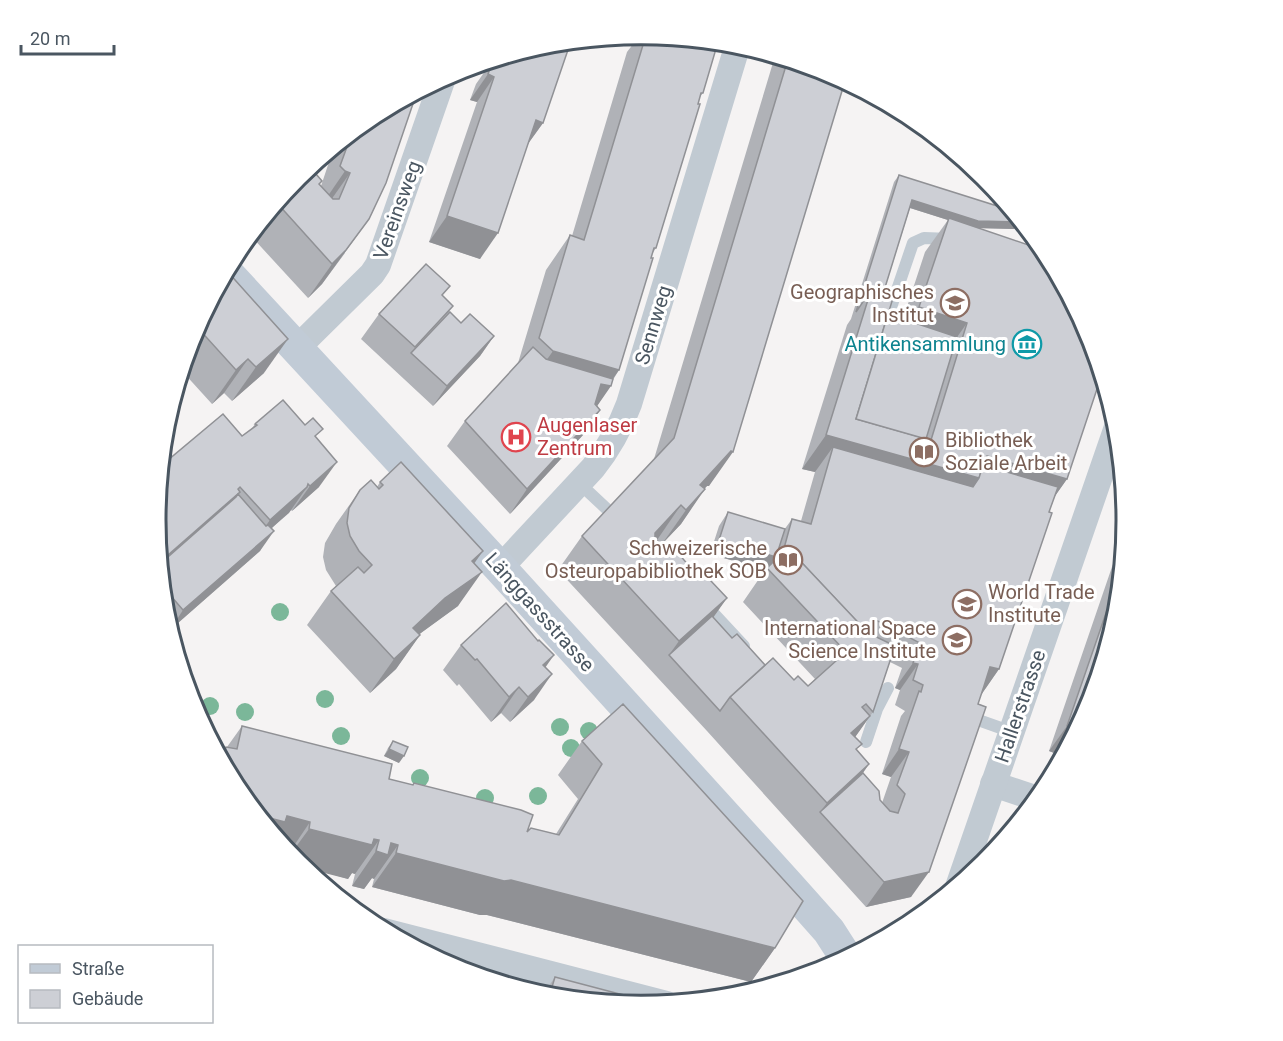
<svg xmlns="http://www.w3.org/2000/svg" width="1283" height="1041" font-family="Roboto,sans-serif">
<style>
.lines{fill:none;stroke-linecap:round;stroke-linejoin:round}
.service{stroke:#c1cad2;stroke-width:12}
.minor{stroke:#c1cad2;stroke-width:26}
.secondary{stroke:#c1cbd6;stroke-width:33}
.tree{fill:#7bb799}
.wall{fill:#b0b2b7;fill-rule:evenodd}
.shaded-wall{fill:#909195}
.building{fill:#cdcfd5;stroke:#909195;stroke-width:1.5}
.labels{text-anchor:middle;stroke-width:6;stroke-linejoin:round;paint-order:stroke}
.street-label{font-size:20px;fill:#4a5661;stroke:#fff}
.education-label{font-size:20px;fill:#785e54;stroke:#fff;text-anchor:end}
.culture-label{font-size:20px;fill:#0d838f;stroke:#fff;text-anchor:end}
.health-label{font-size:20px;fill:#be3a42;stroke:#fff;text-anchor:start}
.rim{fill:none;stroke:#4a5661;stroke-width:3}
</style>
<rect width="100%" height="100%" fill="#f5f3f3"/>
<g class="lines">
<!-- service -->
<g class="service">
<path d="M884,328L913,243L924,238L951,239"/>
<path d="M579,483L611,513"/>
<path d="M705,604L744,646"/>
<path d="M967,716L1012,732"/>
<path d="M866,742L877,709L888,688"/>
</g>
<!-- minor -->
<g class="minor">
<path d="M297,348L372,274L378,265L443,78"/>
<path d="M500,568L593,468C609,448 620,428 629,404L738,44"/>
<path d="M993,784L1038,799"/>
<path d="M958,887L1118,424"/>
<path d="M384,931L667,1004"/>
</g>
<!-- secondary -->
<path class="secondary" d="M226,272L500,568L789,886L829,931L847,959"/>
</g>
<!-- trees -->
<g class="tree">
<circle cx="280" cy="612" r="9"/>
<circle cx="325" cy="699" r="9"/>
<circle cx="210" cy="706" r="9"/>
<circle cx="245" cy="712" r="9"/>
<circle cx="560" cy="727" r="9"/>
<circle cx="589" cy="731" r="9"/>
<circle cx="341" cy="736" r="9"/>
<circle cx="571" cy="748" r="9"/>
<circle cx="420" cy="778" r="9"/>
<circle cx="538" cy="796" r="9"/>
<circle cx="485" cy="798" r="9"/>
</g>
<!-- wall -->
<g class="wall">
<path d="M640,35L718,42L703,93L699,98L656,248L652,254L619,370L597,406L600,410L583,435L510,514L447,446L465,421L518,363L546,270L570,235L572,236L627,52Z"/>
<path d="M547,44L543,123L527,145L480,259L429,242L477,102L470,100L476,84L490,64L491,61Z"/>
<path d="M775,56L828,72L709,486H707L704,489L681,524L662,544L656,540L665,549L691,568L727,598L713,617L732,638L765,665L794,680L808,686L815,679L743,602L765,570L710,554L719,526L728,512L784,530L792,519L801,521L815,472L802,469L847,325L851,319L894,182L899,175L1019,222L1014,229L979,228L1067,479L1055,496L1049,512L999,669L981,695L911,897L866,907L707,731L558,570L582,536L654,459ZM910,208L948,220L925,252L903,319L888,314L883,294ZM890,662L902,668L895,688L900,690L895,705L905,711L901,716L882,774L891,777L882,803L863,773L869,764L857,750L855,737L873,712Z"/>
<path d="M372,116L345,253L322,284L308,298L250,235L298,177L320,185L321,186L334,147Z"/>
<path d="M227,271L264,373L232,401L224,393L212,404L182,371L193,334Z"/>
<path d="M443,297L450,312L461,323L494,336L480,356L433,406L361,339L379,314Z"/>
<path d="M255,424L316,438L319,487L292,511L291,510L271,529L260,551L170,630L165,615L156,520L242,436L251,430Z"/>
<path d="M380,482L475,564L458,606L419,634L420,635L396,669L370,693L307,625L331,591L336,586L326,570L323,557L325,543L336,524L360,490L377,487Z"/>
<path d="M1127,523L1118,616L1090,707L1058,767L1062,756L1049,751Z"/>
<path d="M461,645L545,667L534,700L510,722L501,713L491,722L459,684L457,686L443,670Z"/>
<path d="M242,726L389,779L412,785L414,783L527,832L556,834L578,799L558,775L582,741L775,948L751,982L487,915H480L372,887L374,879L372,878L364,889L352,886L355,874L352,873L348,879L298,864L237,790L219,756L226,747H227Z"/>
<path d="M393,741L399,763L384,756L388,748Z"/>
<path d="M555,977L641,1006L546,997L542,996Z"/>
</g>
<!-- shaded-wall -->
<g class="shaded-wall">
<path d="M488,74L494,77L477,102L470,100Z"/>
<path d="M536,120L543,123L525,148Z"/>
<path d="M345,171L350,173L326,207L321,206Z"/>
<path d="M912,200L1019,222L1014,229L973,228L907,207Z"/>
<path d="M447,216L498,233L480,259L429,242Z"/>
<path d="M369,219L322,284L308,298L332,264Z"/>
<path d="M919,307L967,323L943,357L895,341Z"/>
<path d="M494,336L480,356L433,406L447,386Z"/>
<path d="M288,339L264,373L232,401L256,367Z"/>
<path d="M553,351L619,370L608,386H611L593,412L529,385Z"/>
<path d="M248,359L224,393L212,404L236,370Z"/>
<path d="M600,410L583,435L510,514L527,489Z"/>
<path d="M826,435L987,456L1067,479L1043,513L833,447L815,472L802,469Z"/>
<path d="M731,451L733,452L709,486H707L685,509L700,485Z"/>
<path d="M337,462L319,487L292,511L310,486Z"/>
<path d="M307,487L289,513L252,545L270,520Z"/>
<path d="M705,489L681,524L662,544L686,510Z"/>
<path d="M240,492L222,517L160,571V562Z"/>
<path d="M681,505L657,540L631,567L655,533Z"/>
<path d="M274,531L260,551L170,630L183,610Z"/>
<path d="M719,540L776,557L768,569L767,568L765,570L710,554Z"/>
<path d="M483,551L459,585L472,561Z"/>
<path d="M482,572L458,606L421,633L393,659L413,628L445,598Z"/>
<path d="M727,598L703,632L669,655L679,641Z"/>
<path d="M420,635L396,669L370,693L394,659Z"/>
<path d="M554,655L536,681L543,665Z"/>
<path d="M913,663L918,664L900,690L895,688Z"/>
<path d="M990,667L999,669L981,695Z"/>
<path d="M552,674L534,700L510,722L528,697Z"/>
<path d="M519,687L501,713L491,722L509,697Z"/>
<path d="M870,716L846,750L851,733Z"/>
<path d="M1067,726L1078,730L1071,743L1062,756L1049,751Z"/>
<path d="M389,749L404,756L399,763L384,756Z"/>
<path d="M899,749L909,752L891,777L882,774Z"/>
<path d="M869,764L845,798L820,812L827,803Z"/>
<path d="M258,815L287,816L310,822L289,853Z"/>
<path d="M309,829L379,840L355,874L352,873L348,879L301,867L290,855Z"/>
<path d="M391,843L398,845L374,879L372,878L364,889L352,886L376,851Z"/>
<path d="M396,853L511,880L775,948L751,982L487,915H480L372,887Z"/>
<path d="M929,872L911,897L866,907L884,882Z"/>
</g>
<!-- building -->
<g class="building">
<path d="M646,35L718,42L703,93H701L698,104H700L656,248H654L651,258H653L619,370L553,351L539,338L570,235L584,240Z"/>
<path d="M571,41L543,123L536,120L498,233L447,216L494,77L488,74L493,60L496,59L500,61L501,58L547,44Z"/>
<path d="M788,59L828,72L845,81L733,452L731,451L700,485L705,489L686,510L681,505L655,533V538L665,549L670,544L691,568L695,564L727,598L679,641L582,536L674,438Z"/>
<path d="M417,92L386,183L369,219L346,250L332,264L277,203L298,177L310,167L322,181L319,184L333,199H339L350,173L345,171L340,166L352,133L372,116Z"/>
<path d="M899,175L1013,211L1020,219L1019,222L978,221L912,200L883,294L871,290L856,312Z"/>
<path d="M949,218L1046,251L1091,335L1102,374L1067,479L987,456L979,478L826,435L871,290L893,298L856,419L931,440L967,323L919,307Z"/>
<path d="M426,264L450,286L442,295L453,306L415,347L379,314Z"/>
<path d="M227,271L288,339L256,367L248,359L236,370L197,327Z"/>
<path d="M450,312L461,323L470,314L494,336L447,386L411,353Z"/>
<path d="M888,314L957,337L926,439L856,419Z"/>
<path d="M533,347L546,359L613,379L611,386L601,384L595,404L600,410L527,489L465,421Z"/>
<path d="M283,400L305,425L313,418L323,429L315,436L337,462L310,486L308,484L307,487L270,520L240,487L238,489L240,492L160,562L156,520L161,466L223,414L242,436L257,425L255,424Z"/>
<path d="M833,447L973,487L979,478L983,465L1058,487L1049,512L1052,513L999,669L990,667L984,686L978,704L986,707L929,872L884,882L820,812L863,773L879,791L880,800L890,811L898,813L905,794L897,785L909,752L899,749L919,691L921,692L923,685L913,680L918,664L913,663L920,643L876,620L872,635L868,633L788,548L783,552L792,519L811,524Z"/>
<path d="M401,462L483,551L472,561L482,572L445,598L413,628L420,635L394,659L331,591L358,567L364,573L372,565L359,551L350,536L347,523L349,508L360,490L371,480L379,489L383,485L380,482Z"/>
<path d="M238,494L266,526L268,525L274,531L183,610L171,596L170,598L167,595L163,598L160,564L236,497Z"/>
<path d="M728,512L785,529L776,557L719,540Z"/>
<path d="M788,548L868,633L895,646L873,712L866,704L862,707L870,716L851,733L862,744L856,749L869,764L827,803L730,697L773,658L794,680L798,676L808,686L846,652L767,568Z"/>
<path d="M1124,561L1118,616L1090,707L1078,730L1067,726Z"/>
<path d="M506,603L538,641L539,640L554,655L543,665L552,674L528,697L519,687L509,697L477,659L475,660L461,645Z"/>
<path d="M712,616L732,638L737,634L765,665L730,697L720,711L669,655Z"/>
<path d="M623,704L803,901L775,948L511,880L504,881L396,853L398,845L391,843L388,855L376,851L379,840L374,839L372,845L309,829L310,822L287,816L285,822L258,815L237,790L222,761L226,747L237,749L242,726L392,764L389,779L413,785L414,783L521,810L533,815L527,832L531,828L559,835L602,764L582,741Z"/>
<path d="M393,741L408,747L404,756L389,749Z"/>
<path d="M555,977L650,1002L648,1006H641L549,997Z"/>
</g>
<!-- icons -->
<defs>
<g id="university-ring" transform="scale(1.5)"><circle r="9.5" fill="#fff" stroke="#8d6e63" stroke-width="1.5"/><path d="M0-5L7-2L0 1L-7-2ZM-4 1L0 2.5L4 1V4Q0 6-4 4Z" fill="#8d6e63"/></g>
<g id="museum-ring" transform="scale(1.5)"><circle r="9.5" fill="#fff" stroke="#0f9aa8" stroke-width="1.5"/><path d="M0-6L6-3V-2H-6V-3ZM-5-1h2V3h-2ZM-1-1h2V3h-2ZM3-1h2V3H3ZM-6 4H6V6H-6Z" fill="#0f9aa8"/></g>
<g id="hospital-ring" transform="scale(1.5)"><circle r="9.5" fill="#fff" stroke="#e0444e" stroke-width="1.5"/><path d="M-5-5h3v3.5h4V-5h3V5h-3V1.5h-4V5h-3Z" fill="#e0444e"/></g>
<g id="library-ring" transform="scale(1.5)"><circle r="9.5" fill="#fff" stroke="#8d6e63" stroke-width="1.5"/><path d="M-6-4Q-3-5.5-.7-3.5V5Q-3 3-6 4ZM6-4Q3-5.5 .7-3.5V5Q3 3 6 4Z" fill="#8d6e63"/></g>
</defs>
<g fill-rule="evenodd">
<use href="#university-ring" x="955" y="303"/>
<use href="#museum-ring" x="1027" y="344"/>
<use href="#hospital-ring" x="516" y="437"/>
<use href="#library-ring" x="924" y="452"/>
<use href="#library-ring" x="788" y="560"/>
<use href="#university-ring" x="967" y="604"/>
<use href="#university-ring" x="957" y="640"/>
</g>
<g class="labels">
<!-- street labels -->
<g class="street-label">
<text transform="translate(397 210) rotate(-70)" y="7">Vereinsweg</text>
<text transform="translate(653 325) rotate(-73)" y="7">Sennweg</text>
<text transform="translate(540 612) rotate(48)" y="7">Länggassstrasse</text>
<text transform="translate(1020 706) rotate(-71)" y="7">Hallerstrasse</text>
</g>
<!-- education labels -->
<g class="education-label">
<text x="934" y="299">Geographisches<tspan x="934" dy="23">Institut</tspan></text>
<text x="945" y="447" text-anchor="start">Bibliothek<tspan x="945" dy="23">Soziale Arbeit</tspan></text>
<text x="767" y="555">Schweizerische<tspan x="767" dy="23">Osteuropabibliothek SOB</tspan></text>
<text x="988" y="599" text-anchor="start">World Trade<tspan x="988" dy="23">Institute</tspan></text>
<text x="936" y="635">International Space<tspan x="936" dy="23">Science Institute</tspan></text>
</g>
<!-- culture labels -->
<g class="culture-label">
<text x="1006" y="351">Antikensammlung</text>
</g>
<!-- health labels -->
<g class="health-label">
<text x="537" y="432">Augenlaser<tspan x="537" dy="23">Zentrum</tspan></text>
</g>
</g>
<!-- crop -->
<path d="M0 0H1283V1041H0ZM166 520a475 475 0 1 1 950 0a475 475 0 1 1-950 0Z" fill="#fff" fill-rule="evenodd"/>
<path class="rim" d="M166 520a475 475 0 1 1 950 0a475 475 0 1 1-950 0Z"/>
<!-- legend -->
<rect x="18" y="945" width="195" height="78" fill="#ffffff" stroke="#b7bbc0" stroke-width="1.5"/>
<rect x="30" y="964" width="30" height="9" fill="#c1cbd6" stroke="#b7bbc0" stroke-width="1.5"/>
<text x="72" y="975" font-size="18" fill="#4a5661">Straße</text>
<rect x="30" y="990" width="30" height="18" fill="#cdcfd5" stroke="#b7bbc0" stroke-width="1.5"/>
<text x="72" y="1005" font-size="18" fill="#4a5661">Gebäude</text>
<!-- scale -->
<path d="M21 45v9h93v-9" fill="none" stroke="#4a5661" stroke-width="3"/>
<text x="30" y="45" font-size="18" fill="#4a5661" stroke="#ffffff" stroke-width="4.5" paint-order="stroke">20 m</text>
</svg>
